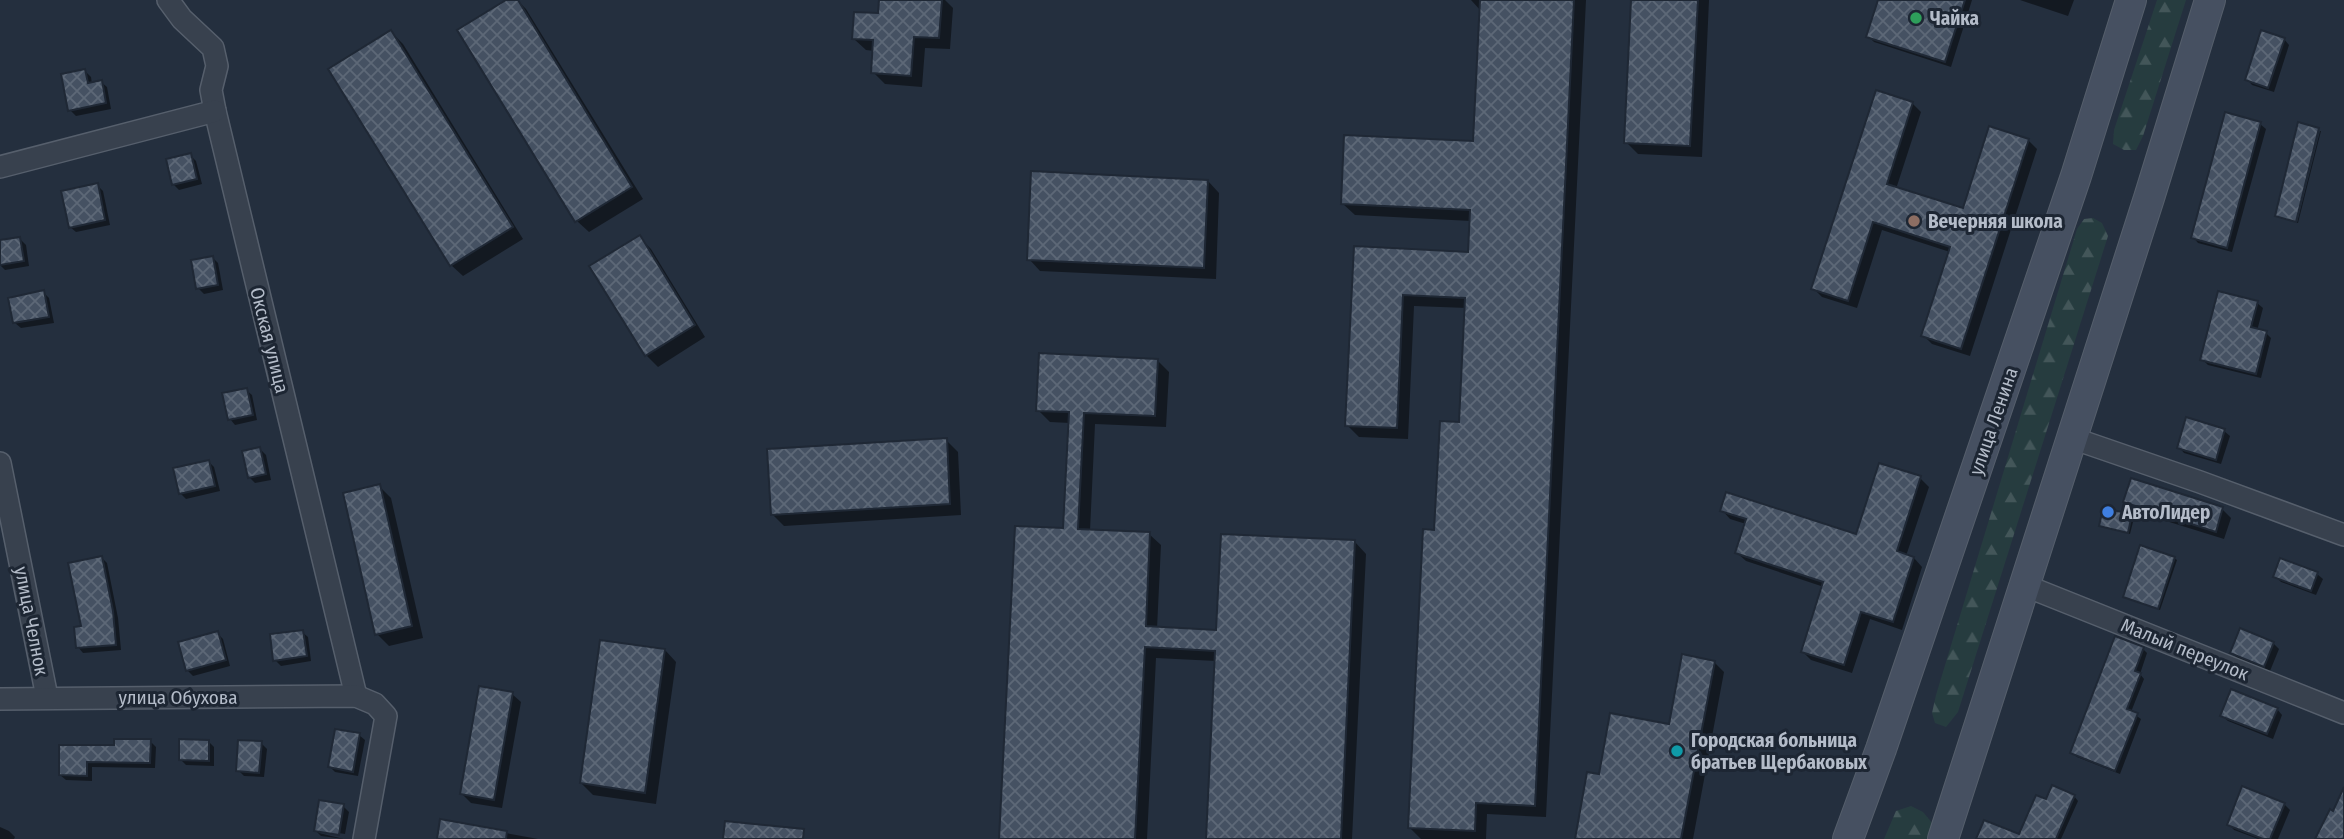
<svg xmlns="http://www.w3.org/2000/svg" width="2344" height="839" font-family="'Fira Sans Condensed',sans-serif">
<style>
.forest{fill:url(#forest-firs)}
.shadow{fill:#0007}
.building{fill:url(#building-cross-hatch);stroke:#1f2835;stroke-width:2}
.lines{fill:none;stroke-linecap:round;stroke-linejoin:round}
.street-casing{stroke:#565f6c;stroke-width:24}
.secondary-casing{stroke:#565f6c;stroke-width:32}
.street{stroke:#38414e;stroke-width:21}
.secondary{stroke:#465061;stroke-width:30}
.leisure-dot{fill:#2e9e5b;stroke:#1d2633;stroke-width:2.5}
.education-dot{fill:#8d6e63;stroke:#1d2633;stroke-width:2.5}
.shop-dot{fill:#3f7fe0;stroke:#1d2633;stroke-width:2.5}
.culture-dot{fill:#0f9aa8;stroke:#1d2633;stroke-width:2.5}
.labels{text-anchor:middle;stroke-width:6;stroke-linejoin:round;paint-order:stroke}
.poi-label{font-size:19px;font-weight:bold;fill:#b4bcc9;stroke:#1d2633;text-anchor:start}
.street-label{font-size:19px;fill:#b4bcc9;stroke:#1d2633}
</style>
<defs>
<pattern id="forest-firs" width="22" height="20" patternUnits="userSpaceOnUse" patternTransform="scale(1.75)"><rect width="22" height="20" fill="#263c3f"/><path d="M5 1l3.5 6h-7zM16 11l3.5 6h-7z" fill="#435659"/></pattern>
<pattern id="building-cross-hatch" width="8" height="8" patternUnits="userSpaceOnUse" patternTransform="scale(1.75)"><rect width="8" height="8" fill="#455162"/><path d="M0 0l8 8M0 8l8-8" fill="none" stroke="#5d6877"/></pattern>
</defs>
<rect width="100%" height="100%" fill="#242f3e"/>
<!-- forest -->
<g class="forest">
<path d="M2157,0H2186L2143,136L2136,150H2124L2113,144L2114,130Z"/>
<path d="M2093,218L2102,223L2108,236L1958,712L1946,727L1935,723L1932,713L1936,695L2077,229L2084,219Z"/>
<path d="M1911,806L1923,812L1933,824L1928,839H1884L1896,811Z"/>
</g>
<!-- shadow -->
<g class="shadow">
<path d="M509,0H517L526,9L643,199L589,232L577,221Z"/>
<path d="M881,0H945L953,8L950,49L925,48L922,87L885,84L873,72L874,51L866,50L854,39L880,15Z"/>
<path d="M1471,0H1586L1546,817L1487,814L1486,839H1421L1410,828L1436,531L1461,424L1467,308L1414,306L1408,439L1359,437L1347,425L1356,248L1469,254L1471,221L1355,215L1343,204L1475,143L1481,11Z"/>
<path d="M1633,0H1709L1702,157L1638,154L1626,142Z"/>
<path d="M1880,0H1972L1951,67L1874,42L1868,36Z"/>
<path d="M2020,0H2074L2068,16Z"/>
<path d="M391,32L403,44L523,239L463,276L451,265Z"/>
<path d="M2284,39L2289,45L2274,92L2252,85L2247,79Z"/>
<path d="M85,71L91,77L92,84L101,82L107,87L111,109L76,116L70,110Z"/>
<path d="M1912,103L1921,112L1896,189L1964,211L2028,140L2037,149L1970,356L1932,344L1923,335L1950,252L1882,230L1857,308L1822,297L1813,288Z"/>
<path d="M2260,124L2266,129L2232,252L2198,243L2193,237Z"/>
<path d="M2320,131H2321L2298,223H2297Z"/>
<path d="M190,155L196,161L202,184L179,190L173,184Z"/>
<path d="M1208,181L1219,193L1216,279L1040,271L1029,259Z"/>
<path d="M97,185L103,191L110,225L76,232L70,227Z"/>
<path d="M639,237L651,249L705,337L658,367L646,355Z"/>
<path d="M20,239L26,245L29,266L5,270L0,265V242Z"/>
<path d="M213,258L218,263L223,290L204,294L198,288Z"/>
<path d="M43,292L49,298L54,323L21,328L15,323Z"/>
<path d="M2257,303L2263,308L2257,331L2266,333L2271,338L2261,378L2208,365L2202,359Z"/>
<path d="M1157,360L1169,372L1166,427L1095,424L1090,531L1149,534L1161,545L1157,629L1218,632L1355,542L1366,554L1352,839H1208L1216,661L1156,658L1147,839H1001L1065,530L1070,423L1050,422L1038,410Z"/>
<path d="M246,390L252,395L257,420L235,425L230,419Z"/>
<path d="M2224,431L2230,436L2221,464L2184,453L2179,447Z"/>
<path d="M946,440L958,452L961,515L784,526L772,514Z"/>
<path d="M260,449L266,455L271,480L255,483L249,477Z"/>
<path d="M209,462L214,467L220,491L186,499L180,493Z"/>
<path d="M1920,478L1929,487L1906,556L1914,558L1922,567L1902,630L1870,619L1852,673L1811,660L1802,651L1824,587L1746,561L1737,553L1746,524L1730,519L1722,510L1857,537Z"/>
<path d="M379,486L391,498L423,638L389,646L377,634Z"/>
<path d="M2125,502L2222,509L2231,518L2224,539L2134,511Z"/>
<path d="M2131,516L2134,518L2130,534L2101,525Z"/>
<path d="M102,558L107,563L118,618L121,650L83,653L78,647Z"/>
<path d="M2174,558L2177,560L2160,610L2125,597Z"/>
<path d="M2317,574L2323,579L2316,595L2281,582L2275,576Z"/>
<path d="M302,632L308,637L311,661L281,666L275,660Z"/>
<path d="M217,633L223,639L230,666L193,676L187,670Z"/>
<path d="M2273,643L2279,649L2270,671L2238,659L2232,653Z"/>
<path d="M2143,649L2147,653L2140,674L2144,679L2131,712L2141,719L2120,774L2077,757L2072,753Z"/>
<path d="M665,650L676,662L656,804L593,795L581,783Z"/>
<path d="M1714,662L1724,672L1693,839H1577L1600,776L1670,726Z"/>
<path d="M512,694L521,702L502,808L471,803L462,794Z"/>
<path d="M2277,709L2282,715L2273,739L2228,721L2222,716Z"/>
<path d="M359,735L365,740L358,776L335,772L330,767Z"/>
<path d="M150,741L156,747L155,768L92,767V781L66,780L60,775L116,747Z"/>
<path d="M208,741L214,747V766L186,765L181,760Z"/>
<path d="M261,743L267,749L264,777L244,776L238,770Z"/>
<path d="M2074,796L2078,801L2061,839H1978L2020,837L2047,801Z"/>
<path d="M2284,804L2290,810L2278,839H2258L2234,830L2229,824Z"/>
<path d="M343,806L349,812L345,834L319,830V833L344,839L321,836L315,830Z"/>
<path d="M441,821L538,839H438Z"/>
<path d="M0,827L9,831L15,837L14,839H0Z"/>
</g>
<!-- building -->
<g class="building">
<path d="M506,0H518L632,187L575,222L457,30Z"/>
<path d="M879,0H942L939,38L914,37L911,76L871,73L873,40L852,39L854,12L878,13Z"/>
<path d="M1480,0H1574L1535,806L1476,803L1475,831L1408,828L1423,529L1434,530L1440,421L1459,422L1465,298L1403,295L1397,428L1345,426L1354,246L1468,252L1470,210L1341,204L1344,135L1473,141Z"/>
<path d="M1631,0H1698L1690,146L1624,143Z"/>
<path d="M1878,0H1965L1945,62L1866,37Z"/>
<path d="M391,30L513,227L450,266L328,69Z"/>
<path d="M2261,30L2285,38L2268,88L2245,80Z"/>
<path d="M85,69L88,83L102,80L106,103L68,111L61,74Z"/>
<path d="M1876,90L1913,102L1887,184L1963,208L1989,126L2029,139L1961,349L1921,336L1950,247L1873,222L1848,301L1811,289Z"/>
<path d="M2225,112L2261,122L2227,248L2191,238Z"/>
<path d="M2298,122L2319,128L2296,222L2275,216Z"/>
<path d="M191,153L197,179L172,185L166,159Z"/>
<path d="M1031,171L1208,180L1204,268L1027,260Z"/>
<path d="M98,183L105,220L69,228L61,191Z"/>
<path d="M640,235L695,325L645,356L589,266Z"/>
<path d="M20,237L24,261L0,265V240Z"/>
<path d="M213,256L218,285L196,289L191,260Z"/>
<path d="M44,290L49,317L13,323L8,298Z"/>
<path d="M2218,291L2258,301L2251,327L2267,331L2256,374L2200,360Z"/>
<path d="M1039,353L1158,359L1155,416L1084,413L1078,529L1150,532L1146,626L1216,630L1221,534L1355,540L1341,839H1206L1215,651L1145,647L1135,839H999L1015,526L1063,528L1069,412L1036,411Z"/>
<path d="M247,388L253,415L228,420L222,393Z"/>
<path d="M2186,417L2225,429L2216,460L2177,448Z"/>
<path d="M947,438L950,504L771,515L767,449Z"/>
<path d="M260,447L266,474L248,478L242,451Z"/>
<path d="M209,460L215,486L179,494L173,468Z"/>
<path d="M1879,463L1921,476L1897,551L1914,557L1893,622L1861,612L1844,665L1801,652L1823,582L1735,553L1746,519L1720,511L1726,492L1856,534Z"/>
<path d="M2131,478L2223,507L2216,532L2123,502Z"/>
<path d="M380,484L412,626L375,635L343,493Z"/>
<path d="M2103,508L2132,514L2128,533L2099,526Z"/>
<path d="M2140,545L2175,557L2158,609L2123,597Z"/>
<path d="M102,556L113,611L116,645L76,648L74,627L81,626L68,563Z"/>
<path d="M2280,558L2318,572L2311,591L2273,577Z"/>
<path d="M2240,628L2274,642L2264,667L2230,653Z"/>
<path d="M303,630L307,656L273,661L270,634Z"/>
<path d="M218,631L226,660L186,671L178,642Z"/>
<path d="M2115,636L2144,647L2135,671L2141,673L2127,709L2138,713L2115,771L2070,753Z"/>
<path d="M600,640L665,649L645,793L580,783Z"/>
<path d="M1682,654L1715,661L1681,839H1575L1587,772L1599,774L1610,713L1669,724Z"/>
<path d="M479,686L513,692L494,800L460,794Z"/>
<path d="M2231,689L2278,708L2267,734L2220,716Z"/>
<path d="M335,729L360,733L353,772L328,767Z"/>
<path d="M114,739H151L150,763L87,762V776L59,775V745H114Z"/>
<path d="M179,739L209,740V761L179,760Z"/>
<path d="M238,740L262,741L259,773L236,771Z"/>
<path d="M2052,785L2075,795L2056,839H1976L1984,820L2019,834L2036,795L2046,799Z"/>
<path d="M2242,786L2285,803L2270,839H2263L2227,825Z"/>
<path d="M2344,787V839H2315L2330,809L2333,811Z"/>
<path d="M319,800L344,804L339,835L314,831Z"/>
<path d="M440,819L507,831L506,839H437Z"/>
<path d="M725,821L804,829L803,839H723Z"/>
</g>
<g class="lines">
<!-- street casing -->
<g class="street-casing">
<g id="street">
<path d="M168,0L182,19L213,48L217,66L211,90L215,111L356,696"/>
<path d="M0,167L215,111"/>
<path d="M2072,438L2200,482L2344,535"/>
<path d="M0,463L47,697"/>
<path d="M2026,586L2344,713"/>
<path d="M0,699L356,696L375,704L386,716L364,839"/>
</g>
</g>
<!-- secondary casing -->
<g class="secondary-casing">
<g id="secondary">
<path d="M1848,839L1881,749L2076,176L2131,0"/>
<path d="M1943,839L2149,198L2210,0"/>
</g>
</g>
<!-- street -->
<use href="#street" class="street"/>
<!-- secondary -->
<use href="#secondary" class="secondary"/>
</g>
<!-- markers -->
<circle class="leisure-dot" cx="1916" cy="18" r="7"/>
<circle class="education-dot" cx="1914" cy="221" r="7"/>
<circle class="shop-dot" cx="2108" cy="512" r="7"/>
<circle class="culture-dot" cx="1677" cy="751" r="7"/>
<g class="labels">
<!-- poi labels -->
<g class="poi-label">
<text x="1930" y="25">Чайка</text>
<text x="1928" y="228">Вечерняя школа</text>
<text x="2122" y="519">АвтоЛидер</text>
<text x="1691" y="747">Городская больница<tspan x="1691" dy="22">братьев Щербаковых</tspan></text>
</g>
<!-- street labels -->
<g class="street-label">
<text transform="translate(270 340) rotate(76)" y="7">Окская улица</text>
<text transform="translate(1993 421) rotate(-71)" y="7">улица Ленина</text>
<text transform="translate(32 621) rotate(79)" y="7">улица Челнок</text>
<text transform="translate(2185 649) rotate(22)" y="7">Малый переулок</text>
<text x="178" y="704">улица Обухова</text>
</g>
</g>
</svg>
